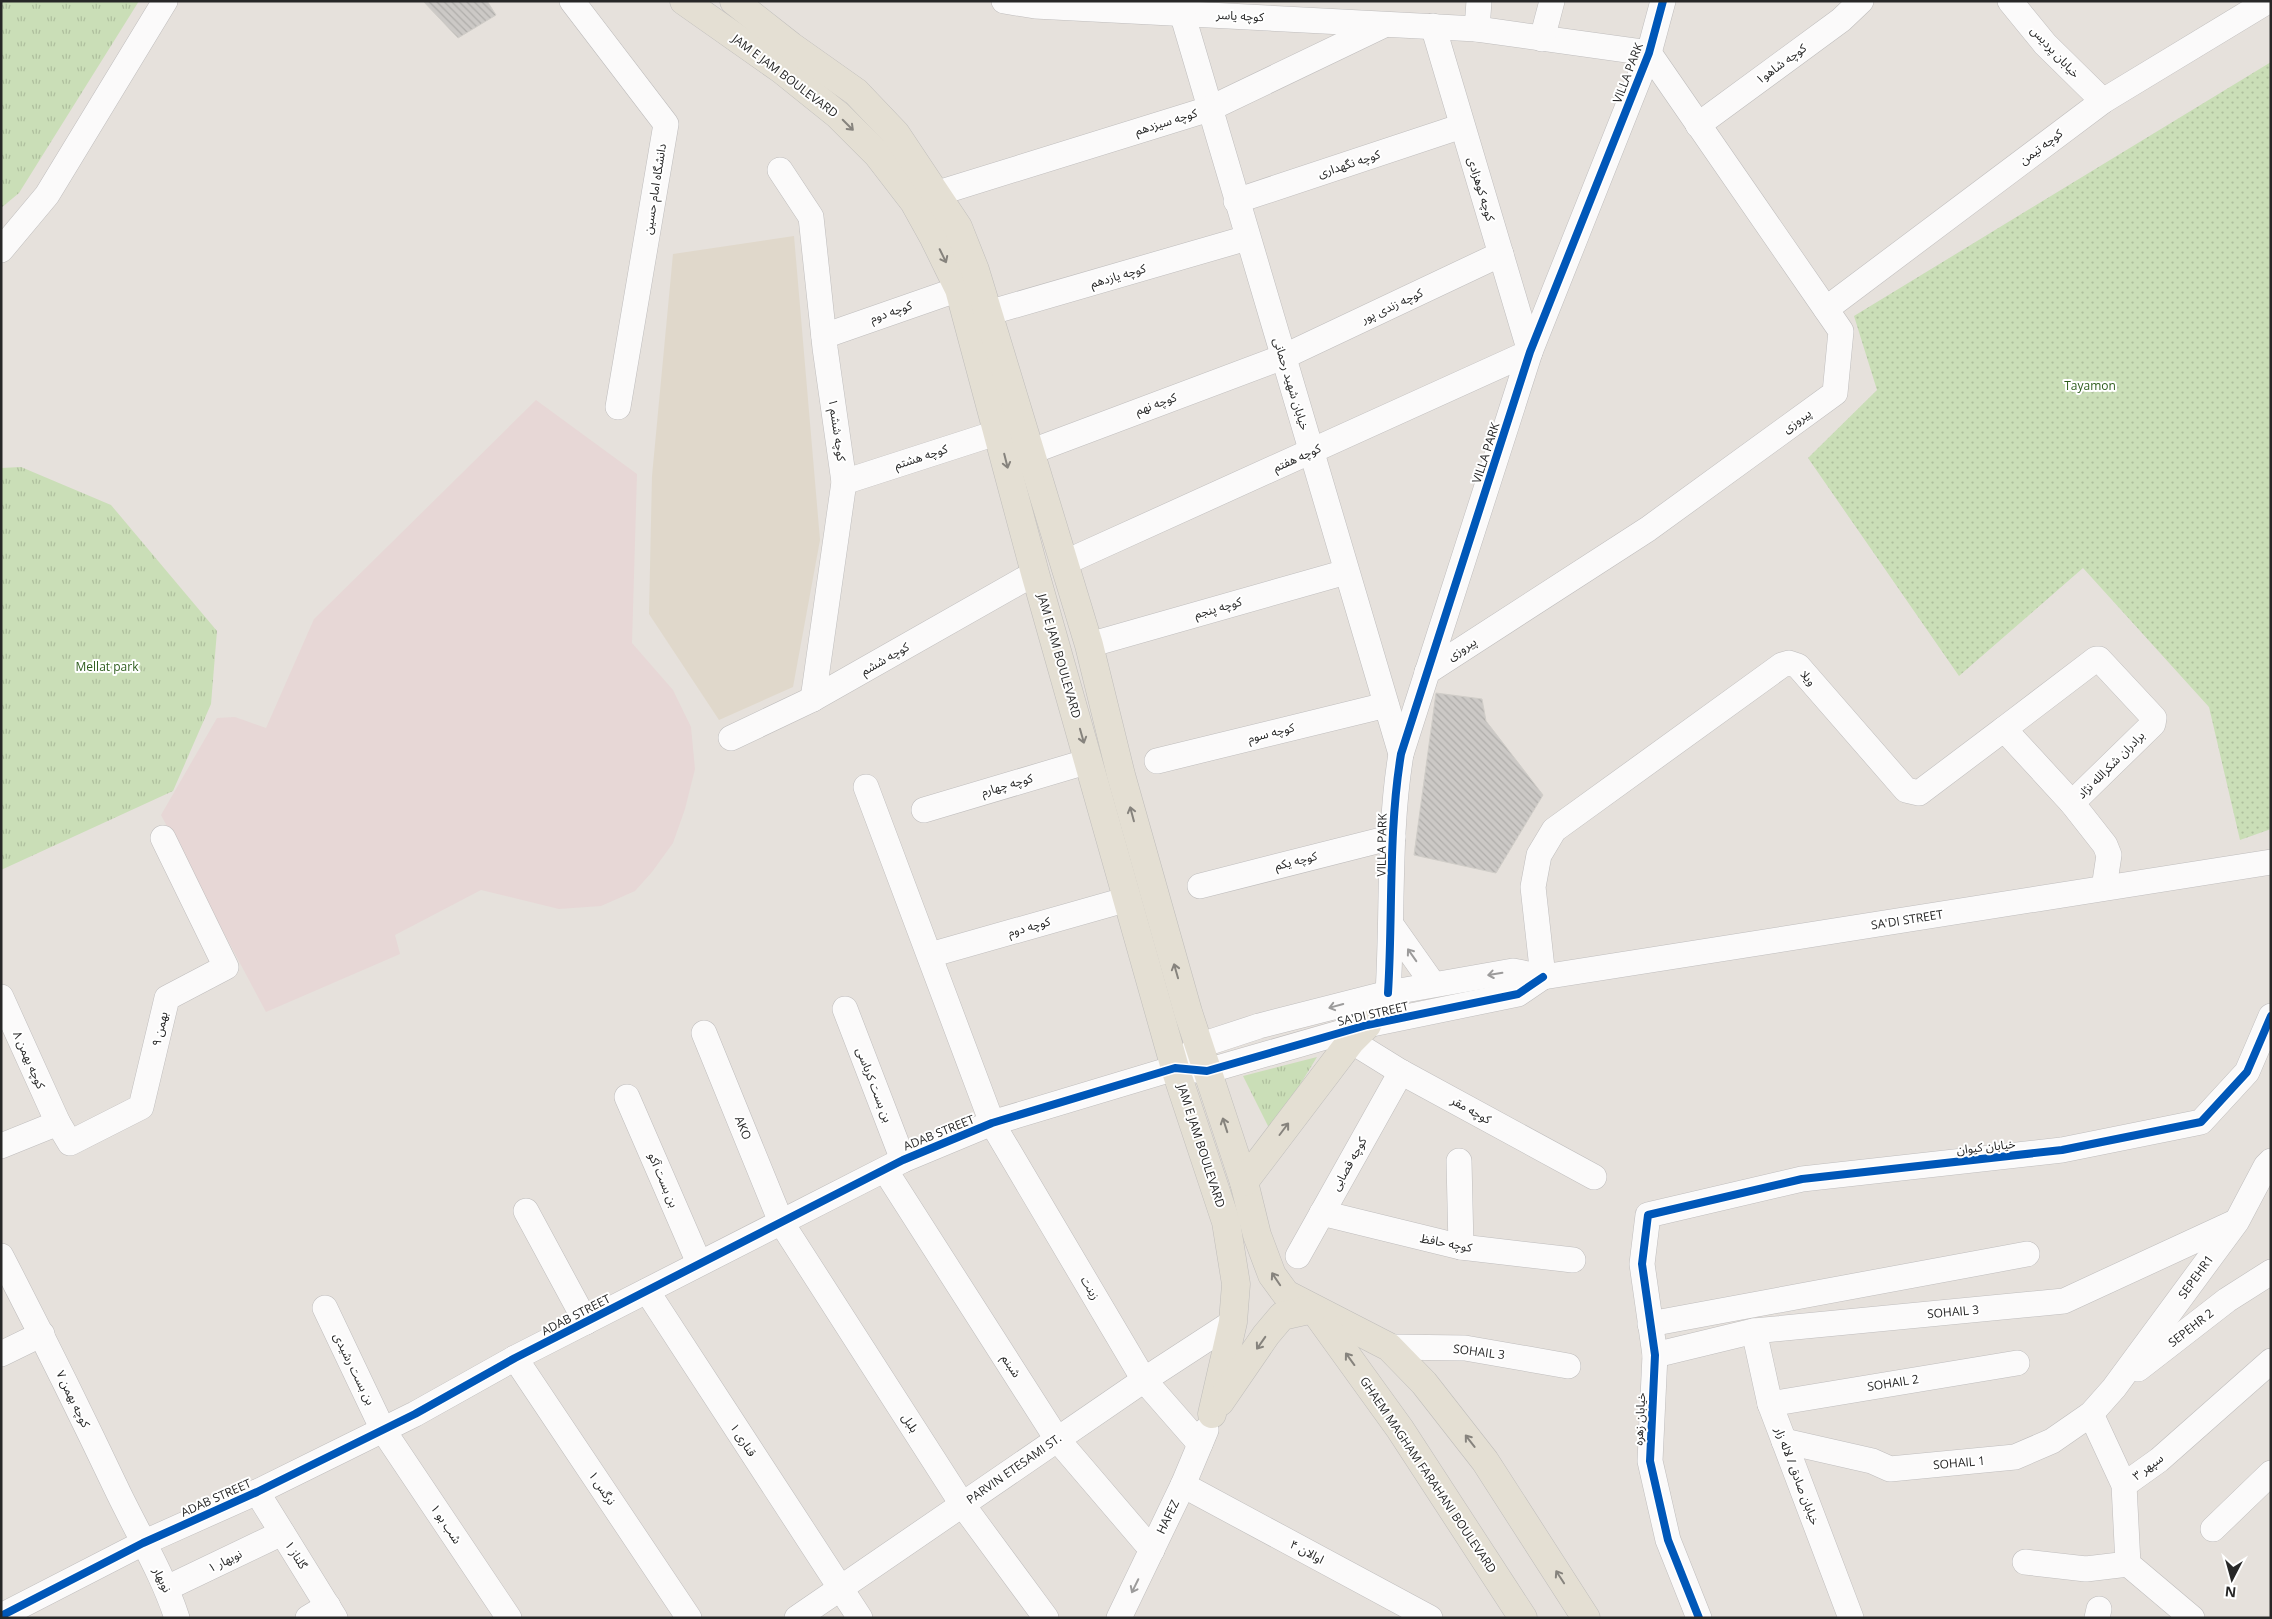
<svg xmlns="http://www.w3.org/2000/svg" width="2272" height="1619" font-family="'Open Sans','Noto Sans Arabic',sans-serif">
<style>
.education{fill:#e0d8cb}
.medical{fill:#e7d7d6}
.grass{fill:url(#grass-dots)}
.park{fill:url(#park-tufts)}
.building{fill:url(#building-back-hatch);stroke:#d0cdc8}
.lines{fill:none;stroke-linecap:round;stroke-linejoin:round}
.minor-casing{stroke:#bfbdbd;stroke-width:26}
.major-casing{stroke:#bfbdbb;stroke-width:29}
.minor{stroke:#fbfafa;stroke-width:25}
.major{stroke:#e4dfd3;stroke-width:28}
.cycleway-casing{stroke:#fff;stroke-width:11}
.cycleway{stroke:#0057b8;stroke-width:8}
.oneway{stroke:#86837d}
.oneway2{stroke:#9c9b9b}
.labels{text-anchor:middle;stroke-width:4;stroke-linejoin:round;paint-order:stroke}
.street-label{font-size:12px;fill:#272727;stroke:#fff}
.park-label{font-size:12px;fill:#2e5d1d;stroke:#fff}
</style>
<defs>
<pattern id="grass-dots" width="8" height="8" patternUnits="userSpaceOnUse" patternTransform="scale(1.25)"><rect width="8" height="8" fill="#cadeb7"/><path d="M2 2h.1M6 6h.1" fill="none" stroke="#aebe9d" stroke-width="1.8" stroke-linecap="round"/></pattern>
<pattern id="park-tufts" width="24" height="20" patternUnits="userSpaceOnUse" patternTransform="scale(1.25)"><rect width="24" height="20" fill="#cadeb7"/><path d="M3 7l-1-3M5 7V3M7 7l1-3M15 17l-1-3M17 17v-4M19 17l1-3" fill="none" stroke="#aebe9d"/></pattern>
<pattern id="building-back-hatch" width="6" height="6" patternUnits="userSpaceOnUse" patternTransform="scale(1.25)"><rect width="6" height="6" fill="#ccc9c6"/><path d="M-1 5l2 2M0 0l6 6M5-1l2 2" fill="none" stroke="#afadaa"/></pattern>
</defs>
<rect width="100%" height="100%" fill="#e6e1dc"/>
<!-- education -->
<path class="education" d="M794,236L820,540L793,687L719,720L649,614L652,476L673,254Z"/>
<!-- medical -->
<path class="medical" d="M536,400L637,474L632,643L673,690L691,727L695,769L685,809L673,843L652,872L635,891L601,906L559,909L481,890L395,935L400,954L266,1012L161,815L217,718L235,717L266,728L314,619Z"/>
<!-- grass -->
<path class="grass" d="M2271,62V829L2240,840L2209,707L2083,568L1959,676L1808,458L1877,390L1854,316Z"/>
<!-- park -->
<g class="park">
<path d="M1,1H139L19,193L1,208Z"/>
<path d="M21,467L111,505L217,631L211,704L173,791L1,870V468Z"/>
<path d="M1317,1057L1271,1132L1243,1076Z"/>
</g>
<!-- building -->
<g class="building">
<path d="M423,1H487L496,15L458,38Z"/>
<path d="M1436,693L1482,699L1486,721L1543,795L1496,873L1414,855Z"/>
</g>
<g class="lines">
<!-- minor casing -->
<g class="minor-casing">
<g id="minor">
<path d="M572,1L666,124L618,407"/>
<path d="M1004,1L1035,6L1477,29L1649,53"/>
<path d="M2010,1L2045,44L2103,101"/>
<path d="M1182,13L1401,754"/>
<path d="M1477,29L1479,1"/>
<path d="M1542,39L1552,1"/>
<path d="M1698,125L1841,20L1861,1"/>
<path d="M780,170L811,217L825,348L844,482L813,699"/>
<path d="M935,194L1209,109L1384,25"/>
<path d="M1236,201L1462,126"/>
<path d="M1,250L47,195L165,1"/>
<path d="M1826,309L2103,101L2268,1"/>
<path d="M988,313L1247,238"/>
<path d="M824,336L959,289"/>
<path d="M1030,452L1283,357L1501,254"/>
<path d="M844,482L999,432"/>
<path d="M1064,563L1530,352L1433,26"/>
<path d="M1089,645L1346,572"/>
<path d="M1427,672L1648,529L1835,393L1841,331L1649,53"/>
<path d="M2004,729L2096,659H2099L2154,718L2153,724L2072,803"/>
<path d="M731,738L813,699L1035,573"/>
<path d="M1157,761L1386,705"/>
<path d="M866,787L992,1123L1144,1380L1200,1444"/>
<path d="M924,810L1089,761"/>
<path d="M1200,886L1393,837"/>
<path d="M1392,926L1433,984"/>
<path d="M930,955L1128,899"/>
<path d="M1543,977L1533,887L1539,855L1554,830L1782,665L1789,663L1798,666L1906,790L1919,793L2004,729L2072,803L2105,845L2109,855L2104,888"/>
<path d="M1388,993C1393,913 1388,833 1401,754L1530,352L1649,53L1663,1"/>
<path d="M1,997L58,1123L70,1143L141,1107L167,998L226,967L163,838"/>
<path d="M845,1009L903,1160"/>
<path d="M704,1033L781,1222L962,1504L1046,1618"/>
<path d="M1351,1041L1401,1072L1594,1177"/>
<path d="M1185,1059L1198,1046L1259,1026L1388,993L1513,971L1543,977L2271,862"/>
<path d="M627,1097L699,1263"/>
<path d="M1,1146L58,1123"/>
<path d="M1459,1161L1461,1247"/>
<path d="M885,1170L1057,1439L1152,1550"/>
<path d="M526,1211L586,1322"/>
<path d="M1322,1213L1461,1247L1573,1260"/>
<path d="M1,1256C42,1335 81,1414 119,1494C139,1535 163,1575 177,1618"/>
<path d="M1298,1256L1401,1072"/>
<path d="M647,1291L860,1618"/>
<path d="M325,1308L383,1430L509,1618"/>
<path d="M1650,1324L2027,1254"/>
<path d="M1754,1331L1770,1404L1851,1618"/>
<path d="M1389,1347L1465,1348L1568,1366"/>
<path d="M1,1354L42,1334"/>
<path d="M1655,1355L1754,1331L2064,1301L2235,1222"/>
<path d="M515,1358L689,1618"/>
<path d="M2138,1369L2227,1300L2271,1272"/>
<path d="M1770,1404L2017,1363"/>
<path d="M2091,1414L2124,1485L2128,1564L2192,1618"/>
<path d="M1784,1441L1872,1461L1890,1469L2015,1457L2052,1441L2091,1414L2114,1388L2237,1221L2266,1166L2271,1161"/>
<path d="M1183,1485L1430,1618"/>
<path d="M2124,1485L2159,1460L2271,1361"/>
<path d="M257,1492L335,1618"/>
<path d="M2213,1529L2271,1473"/>
<path d="M2025,1562L2086,1569L2128,1564"/>
<path d="M167,1588L282,1533"/>
<path d="M1,1616L143,1543L257,1492L415,1414L515,1358L903,1160L992,1123L1175,1068L1207,1071L1367,1025L1518,994L1543,977"/>
<path d="M308,1618L328,1606"/>
<path d="M797,1618L1144,1380L1233,1322"/>
<path d="M1119,1618L1183,1485L1206,1430"/>
<path d="M1699,1618L1668,1540L1650,1461L1655,1355L1642,1264L1648,1215L1802,1179L2062,1150L2201,1122L2247,1072L2271,1016"/>
<path d="M2097,1618L2099,1609"/>
</g>
</g>
<!-- major casing -->
<g class="major-casing">
<g id="major">
<path d="M684,1L782,70L838,115L877,154L914,202L934,238L959,289L1035,573L1175,1068L1226,1222L1236,1284L1233,1322L1212,1414"/>
<path d="M734,1L791,46L856,92L896,134L958,227L975,270L1089,645L1121,775L1188,1012L1244,1182L1257,1235L1272,1275L1286,1294L1389,1347L1424,1383L1485,1461L1586,1618"/>
<path d="M1244,1182L1351,1041L1367,1025"/>
<path d="M1317,1314L1400,1429L1523,1618"/>
<path d="M1220,1402L1266,1335L1282,1316L1313,1309"/>
</g>
</g>
<!-- minor -->
<use href="#minor" class="minor"/>
<!-- major -->
<use href="#major" class="major"/>
<!-- cycleway casing -->
<g class="cycleway-casing">
<g id="cycleway">
<path d="M1388,993C1393,913 1388,833 1401,754L1530,352L1649,53L1663,1"/>
<path d="M1,1616L143,1543L257,1492L415,1414L515,1358L903,1160L992,1123L1175,1068L1207,1071L1367,1025L1518,994L1543,977"/>
<path d="M1699,1618L1668,1540L1650,1461L1655,1355L1642,1264L1648,1215L1802,1179L2062,1150L2201,1122L2247,1072L2271,1016"/>
</g>
</g>
<!-- cycleway -->
<use href="#cycleway" class="cycleway"/>
</g>
<!-- one-way arrows -->
<defs><path id="oneway-shaft" d="M-6 0H5M1.5-3L5.5 0L1.5 3" fill="none" stroke-width="1.6" stroke-linecap="round" stroke-linejoin="round" transform="scale(1.25)"/></defs>
<g class="oneway">
<use href="#oneway-shaft" transform="translate(848 125) rotate(45)"/>
<use href="#oneway-shaft" transform="translate(943 256) rotate(64)"/>
<use href="#oneway-shaft" transform="translate(1006 461) rotate(76)"/>
<use href="#oneway-shaft" transform="translate(1082 736) rotate(74)"/>
<use href="#oneway-shaft" transform="translate(1132 814) rotate(-105)"/>
<use href="#oneway-shaft" transform="translate(1176 971) rotate(-106)"/>
<use href="#oneway-shaft" transform="translate(1225 1125) rotate(-108)"/>
<use href="#oneway-shaft" transform="translate(1284 1129) rotate(-53)"/>
<use href="#oneway-shaft" transform="translate(1276 1279) rotate(-124)"/>
<use href="#oneway-shaft" transform="translate(1261 1343) rotate(125)"/>
<use href="#oneway-shaft" transform="translate(1350 1359) rotate(-126)"/>
<use href="#oneway-shaft" transform="translate(1470 1441) rotate(-128)"/>
<use href="#oneway-shaft" transform="translate(1560 1577) rotate(-123)"/>
</g>
<g class="oneway2">
<use href="#oneway-shaft" transform="translate(1412 955) rotate(-125)"/>
<use href="#oneway-shaft" transform="translate(1495 974) rotate(171)"/>
<use href="#oneway-shaft" transform="translate(1336 1006) rotate(165)"/>
<use href="#oneway-shaft" transform="translate(1135 1586) rotate(116)"/>
</g>
<g class="labels">
<!-- street labels -->
<g class="street-label">
<text transform="translate(1240 16) rotate(3)" y="4">کوچه یاسر</text>
<text transform="translate(2055 52) rotate(47)" y="4">خیابان پردیس</text>
<text transform="translate(1781 64) rotate(-36)" y="4">کوچه شاهو۱</text>
<text transform="translate(1628 73) rotate(-69)" y="4">VILLA PARK</text>
<text transform="translate(785 76) rotate(37)" y="4">JAM E JAM BOULEVARD</text>
<text transform="translate(1166 122) rotate(-17)" y="4">کوچه سیزدهم</text>
<text transform="translate(2041 147) rotate(-37)" y="4">کوچه تیمن</text>
<text transform="translate(1349 164) rotate(-18)" y="4">کوچه نگهداری</text>
<text transform="translate(655 189) rotate(-81)" y="4">دانشگاه امام حسین</text>
<text transform="translate(1481 189) rotate(73)" y="4">کوچه کوهزادی</text>
<text transform="translate(1118 276) rotate(-16)" y="4">کوچه یازدهم</text>
<text transform="translate(1392 306) rotate(-25)" y="4">کوچه زندی پور</text>
<text transform="translate(891 312) rotate(-19)" y="4">کوچه دوم</text>
<text transform="translate(1291 384) rotate(73)" y="4">خیابان شهید رحمانی</text>
<text transform="translate(1156 404) rotate(-20)" y="4">کوچه نهم</text>
<text transform="translate(1797 421) rotate(-36)" y="4">پیروزی</text>
<text transform="translate(837 430) rotate(82)" y="4">کوچه ششم ۱</text>
<text transform="translate(1486 453) rotate(-72)" y="4">VILLA PARK</text>
<text transform="translate(921 457) rotate(-18)" y="4">کوچه هشتم</text>
<text transform="translate(1297 458) rotate(-24)" y="4">کوچه هفتم</text>
<text transform="translate(1218 608) rotate(-16)" y="4">کوچه پنجم</text>
<text transform="translate(1462 649) rotate(-33)" y="4">پیروزی</text>
<text transform="translate(1059 656) rotate(74)" y="4">JAM E JAM BOULEVARD</text>
<text transform="translate(885 659) rotate(-30)" y="4">کوچه ششم</text>
<text transform="translate(1808 678) rotate(49)" y="4">ویلا</text>
<text transform="translate(1271 733) rotate(-14)" y="4">کوچه سوم</text>
<text transform="translate(2111 765) rotate(-45)" y="4">برادران شکرالله نژاد</text>
<text transform="translate(1007 785) rotate(-16)" y="4">کوچه چهارم</text>
<text transform="translate(1382 845) rotate(-89)" y="4">VILLA PARK</text>
<text transform="translate(1296 861) rotate(-14)" y="4">کوچه یکم</text>
<text transform="translate(1907 920) rotate(-9)" y="4">SA'DI STREET</text>
<text transform="translate(1029 927) rotate(-16)" y="4">کوچه دوم</text>
<text transform="translate(1373 1014) rotate(-13)" y="4">SA'DI STREET</text>
<text transform="translate(160 1029) rotate(-77)" y="4">بهمن ۹</text>
<text transform="translate(29 1060) rotate(66)" y="4">کوچه بهمن ۸</text>
<text transform="translate(874 1085) rotate(69)" y="4">بن بست کرباسی</text>
<text transform="translate(1471 1110) rotate(29)" y="4">کوچه مقر</text>
<text transform="translate(743 1128) rotate(68)" y="4">AKO</text>
<text transform="translate(939 1133) rotate(-22)" y="4">ADAB STREET</text>
<text transform="translate(1201 1146) rotate(72)" y="4">JAM E JAM BOULEVARD</text>
<text transform="translate(1986 1147) rotate(-6)" y="4">خیابان کیوان</text>
<text transform="translate(1349 1164) rotate(-61)" y="4">کوچه قصابی</text>
<text transform="translate(663 1180) rotate(67)" y="4">بن بست آکو</text>
<text transform="translate(1446 1243) rotate(11)" y="4">کوچه حافظ</text>
<text transform="translate(2196 1277) rotate(-54)" y="4">SEPEHR1</text>
<text transform="translate(1090 1288) rotate(59)" y="4">زینت</text>
<text transform="translate(1953 1312) rotate(-5)" y="4">SOHAIL 3</text>
<text transform="translate(576 1315) rotate(-27)" y="4">ADAB STREET</text>
<text transform="translate(2191 1328) rotate(-38)" y="4">SEPEHR 2</text>
<text transform="translate(1479 1352) rotate(7)" y="4">SOHAIL 3</text>
<text transform="translate(1011 1366) rotate(57)" y="4">شبنم</text>
<text transform="translate(354 1369) rotate(64)" y="4">بن بست رشیدی</text>
<text transform="translate(1893 1383) rotate(-9)" y="4">SOHAIL 2</text>
<text transform="translate(73 1399) rotate(64)" y="4">کوچه بهمن ۷</text>
<text transform="translate(1640 1419) rotate(-87)" y="4">خیابان زهره</text>
<text transform="translate(910 1423) rotate(57)" y="4">بلبل</text>
<text transform="translate(743 1440) rotate(57)" y="4">قناری ۱</text>
<text transform="translate(1959 1463) rotate(-5)" y="4">SOHAIL 1</text>
<text transform="translate(2148 1467) rotate(-37)" y="4">سپهر ۳</text>
<text transform="translate(1014 1469) rotate(-35)" y="4">PARVIN ETESAMI ST.</text>
<text transform="translate(1428 1475) rotate(56)" y="4">GHAEM MAGHAM FARAHANI BOULEVARD</text>
<text transform="translate(1797 1476) rotate(69)" y="4">خیابان صادق / لاله زار</text>
<text transform="translate(602 1488) rotate(56)" y="4">نرگس ۱</text>
<text transform="translate(216 1498) rotate(-24)" y="4">ADAB STREET</text>
<text transform="translate(1168 1517) rotate(-64)" y="4">HAFEZ</text>
<text transform="translate(446 1524) rotate(56)" y="4">شب بو ۱</text>
<text transform="translate(1307 1552) rotate(28)" y="4">اوالان ۴</text>
<text transform="translate(296 1555) rotate(58)" y="4">گلناز ۱</text>
<text transform="translate(225 1561) rotate(-26)" y="4">نوبهار ۱</text>
<text transform="translate(162 1580) rotate(64)" y="4">نوبهار</text>
</g>
<!-- park labels -->
<g class="park-label">
<text x="2090" y="390">Tayamon</text>
<text x="107" y="671">Mellat park</text>
</g>
</g>
<!-- border -->
<rect width="2272" height="1619" fill="none" stroke="#272727" stroke-width="5"/>
<!-- north arrow -->
<g transform="translate(2232 1579) rotate(186)" stroke="#ffffff" stroke-width="4" paint-order="stroke">
<path d="M0-4L9 19L0 12L-9 19Z" fill="#272727"/>
<text y="-8" font-size="14" font-weight="bold" text-anchor="middle" fill="#272727">N</text>
</g>
</svg>
